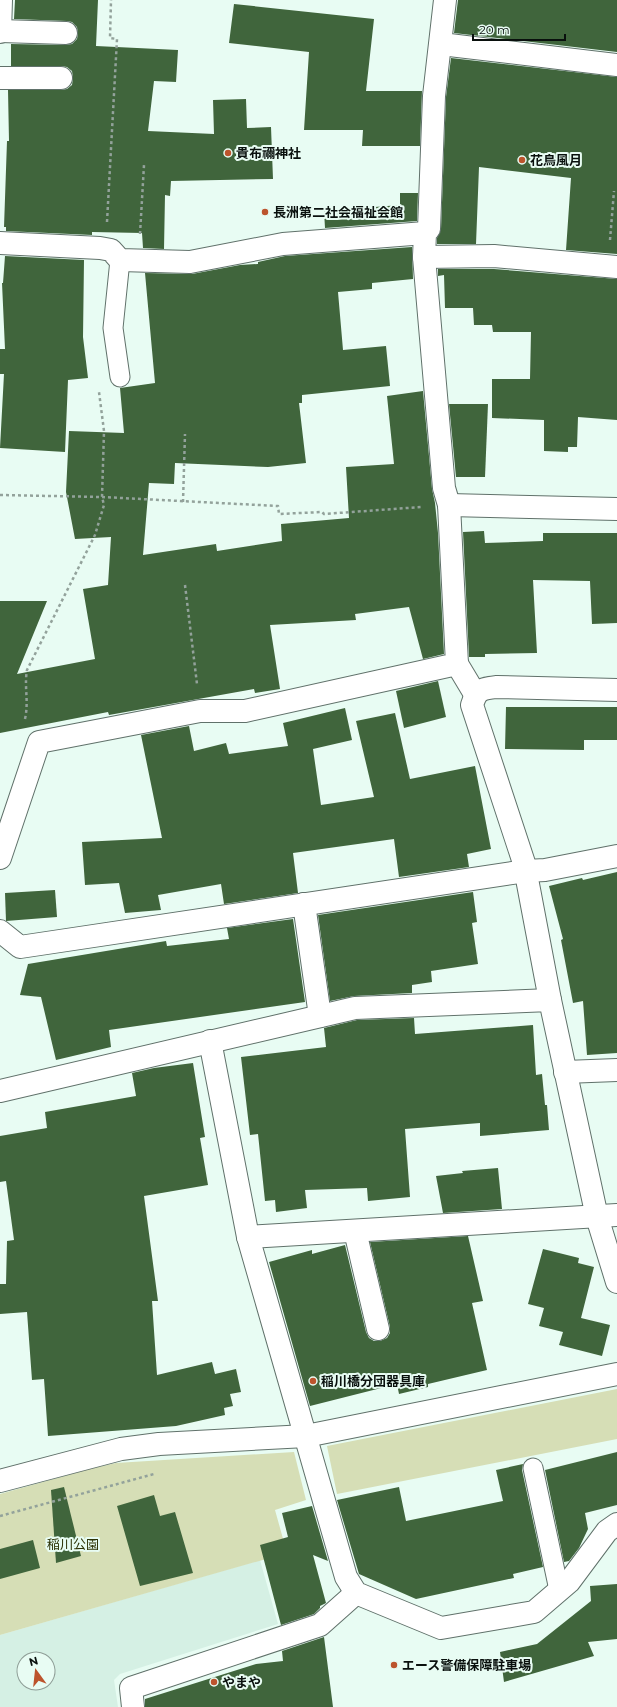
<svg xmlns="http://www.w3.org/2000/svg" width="617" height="1707" font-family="Montserrat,'Noto Sans JP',sans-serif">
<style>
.built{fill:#d5f0e4;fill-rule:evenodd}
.green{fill:#d6deb6}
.building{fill:#40653c}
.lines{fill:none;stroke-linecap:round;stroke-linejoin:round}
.lane-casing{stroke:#60716a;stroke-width:21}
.street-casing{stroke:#60716a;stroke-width:24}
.path{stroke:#93a29b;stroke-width:2.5;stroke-dasharray:3 3;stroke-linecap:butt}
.lane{stroke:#fff;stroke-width:19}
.street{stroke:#fff;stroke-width:22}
.poi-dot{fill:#bc542d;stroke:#e8fcf3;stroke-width:1.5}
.labels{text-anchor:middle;stroke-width:4;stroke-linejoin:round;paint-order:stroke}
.poi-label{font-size:13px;font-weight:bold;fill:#09100d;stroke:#e8fcf3;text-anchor:start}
.park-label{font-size:13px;fill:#2c3205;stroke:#e8fcf3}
</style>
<rect width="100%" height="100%" fill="#e8fcf3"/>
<!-- built -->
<path class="built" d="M260,1560L278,1624L120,1674L114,1680L118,1707H0V1635ZM24,1659H48V1683H24Z"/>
<!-- green -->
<g class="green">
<path d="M617,1389V1439L337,1494L327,1446Z"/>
<path d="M294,1452L306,1500L275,1510L287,1553L0,1635V1494L89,1469L116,1463Z"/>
</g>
<!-- building -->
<g class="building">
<path d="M15,0H98L96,46L178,50L176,82L154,81L148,131L214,134L213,100L246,99L247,128L271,127L273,179L171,181L170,196L165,195L164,249L143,248L142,233L92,232V235L6,231V227H4L7,141H9L8,90H61L67,89L72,85L73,78L72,71L67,67L61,66H11V44L66,45L72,44L77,39L78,34L77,27L72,22L67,21L14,19Z"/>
<path d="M458,0H617V52L454,33Z"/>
<path d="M234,4L374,19L366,91H422L420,146H362L363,130H304L309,52L229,43Z"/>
<path d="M451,58L617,77V254L566,250L571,178L479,167L476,244H437V238L441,229L446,97Z"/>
<path d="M400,193H418L417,221L325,228L324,211L400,205Z"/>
<path d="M412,247L413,279L372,283V289L338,292L343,350L386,346L390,386L302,395V403H299L306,463L268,467L175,463L174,484L149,483L143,555L216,544L217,551L282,541L281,524L349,518L346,467L394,464L387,396L423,391L432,489L435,503L438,533L444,654L423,659L409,607L355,614L356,620L270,625L280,689L255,693L254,689L109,715L108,712L0,733V601H47L17,674L95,659L83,589L108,585L111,537L75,539L66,492L69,431L124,433L120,388L155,383L145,273L192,274L240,265L258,264V262L285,256Z"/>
<path d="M5,256L84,260L83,337L88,378L68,380L65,452L0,448L4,374H0V349H5L2,283H3Z"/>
<path d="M438,269H494L617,279V420L578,417L577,447H568V452L544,451V420L492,418V379H530L531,332H493L492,325H474L473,308H445L444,275L438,276Z"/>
<path d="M449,404H488L485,477H456Z"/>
<path d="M484,531L485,543L543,541V533H617V623L592,624L590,581L533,580L537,653L485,654V657H469L463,532Z"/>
<path d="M438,681L446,717L404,728L396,691Z"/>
<path d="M506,707H617V740H584V750L505,749Z"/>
<path d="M345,708L352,740L313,749L321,805L374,797L356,721L395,713L410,779L475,766L491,849L467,854L469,867L399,877L394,839L293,853L298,893L224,904L221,884L158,895L161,910L125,913L119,883L85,885L82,842L162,838L141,735L189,726L194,751L226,743L229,754L288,746L283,723Z"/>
<path d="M617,872V1053L587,1055L583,1001L573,1003L561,940L563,939L549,886L582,878L583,880Z"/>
<path d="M55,890L57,917L6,921L5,893Z"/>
<path d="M473,892L477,922L472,923L478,964L431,971L432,982L412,985V993L354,996L330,1001L318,915Z"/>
<path d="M293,919L305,1002L109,1030L111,1047L56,1060L41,997L20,995L28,964L166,941L167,946L229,939L227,928Z"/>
<path d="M414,1018L415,1034L533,1025L536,1075L542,1074L545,1105H547L549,1130L480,1136V1123L405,1129L410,1197L368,1201L367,1188L305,1190L307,1208L276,1212L275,1200L265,1201L258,1134L250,1135L241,1057L326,1047L324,1028L357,1020Z"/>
<path d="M193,1063L205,1137L200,1138L208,1185L144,1196L158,1301H152L157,1375L212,1362L215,1374L236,1369L241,1392L230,1394L233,1406L224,1408L225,1415L176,1426L48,1436L44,1379L32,1380L27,1312L0,1314V1284H6L7,1241L14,1240L6,1181L0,1182V1136L47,1128L45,1112L136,1096L132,1073L154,1068Z"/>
<path d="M498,1168L502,1209L443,1213L436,1176L463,1173L462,1171Z"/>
<path d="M468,1236L483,1301L472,1303L487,1370L428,1384V1387L399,1394L397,1384L310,1406L269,1262L312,1250V1254L345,1245L366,1332L369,1338L374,1341H380L387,1338L390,1333V1327L370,1242Z"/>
<path d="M543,1249L579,1258L578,1263L594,1267L581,1318L610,1325L602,1356L559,1345L563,1332L539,1326L544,1308L528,1304Z"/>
<path d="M617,1452V1505L585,1513L588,1529L579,1548L569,1561L564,1562L545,1470Z"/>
<path d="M523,1464L522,1470L543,1567L513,1574L514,1578L416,1599L359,1574L337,1500L399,1487L406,1521L503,1501L496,1470Z"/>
<path d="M64,1487L81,1556L56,1563L51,1490Z"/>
<path d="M154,1495L160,1516L175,1512L193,1573L140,1586L117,1506Z"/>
<path d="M312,1506L328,1561L313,1555L326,1603L320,1606V1608L314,1614L281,1625L260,1545L288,1537L282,1513Z"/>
<path d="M33,1540L40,1568L0,1579V1549Z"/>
<path d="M617,1584V1639L588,1642L594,1656L504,1682L500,1652L537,1644L591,1601L590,1586Z"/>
<path d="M324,1637L333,1707H145V1699L256,1664L283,1661L282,1651Z"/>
</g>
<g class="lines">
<!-- lane casing -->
<g class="lane-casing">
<g id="lane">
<path d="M120,260L113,328L120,377"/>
<path d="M533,1468L559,1590"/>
</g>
</g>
<!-- street casing -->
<g class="street-casing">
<g id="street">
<path d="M0,31L66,33"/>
<path d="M0,32L1,0"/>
<path d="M441,44L617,65"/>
<path d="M0,78H61"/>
<path d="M0,243L100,248L111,250L120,260L190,262L283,244L425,233"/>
<path d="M424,257L494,256L617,267"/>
<path d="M449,505L617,509"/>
<path d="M457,664L475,694"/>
<path d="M0,858L39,742L200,711H245L457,664L449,505L444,488L424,257L425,233L429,229L434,96L445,0"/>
<path d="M304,904L320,1016"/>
<path d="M0,931L20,947L526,871L545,870L617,856"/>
<path d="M550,1000L524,863L472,705C477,689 481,689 497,687L617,690"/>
<path d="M210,1041L248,1237L346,1577L356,1593L441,1628L534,1612L569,1582L607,1531L617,1524"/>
<path d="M565,1072L617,1070"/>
<path d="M0,1091L355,1008L550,1000L597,1217L617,1282"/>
<path d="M355,1231L378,1329"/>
<path d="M248,1237L617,1215"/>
<path d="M0,1481L121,1449L159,1444L306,1436L617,1374"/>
<path d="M133,1707L131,1688L320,1625L356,1593"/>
</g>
</g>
<!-- path -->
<g class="path">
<path d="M107,222L117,39L110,38L111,0"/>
<path d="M140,234L144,165"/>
<path d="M610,240L614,191"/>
<path d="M0,495L102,497L278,506L279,514L322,512L324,514L421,507"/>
<path d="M183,502L185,434"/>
<path d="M185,585L197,684"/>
<path d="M25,719C29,701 24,687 27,670L95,535L104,505L102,497L104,431L99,392"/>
<path d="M0,1516L154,1474"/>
</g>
<!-- lane -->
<use href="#lane" class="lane"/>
<!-- street -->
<use href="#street" class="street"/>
</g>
<!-- markers -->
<g class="poi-dot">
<circle cx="228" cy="153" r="4"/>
<circle cx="522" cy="160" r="4"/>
<circle cx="265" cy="212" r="4"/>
<circle cx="313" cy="1381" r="4"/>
<circle cx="394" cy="1665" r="4"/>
<circle cx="214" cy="1682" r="4"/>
</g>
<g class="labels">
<!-- poi labels -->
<g class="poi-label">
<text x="236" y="158">貴布禰神社</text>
<text x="530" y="165">花鳥風月</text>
<text x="273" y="217">長洲第二社会福祉会館</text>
<text x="321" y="1386">稲川橋分団器具庫</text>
<text x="402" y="1670">エース警備保障駐車場</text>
<text x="222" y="1687">やまや</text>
</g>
<!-- park labels -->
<g class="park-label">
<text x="73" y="1549">稲川公園</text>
</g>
</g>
<!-- north arrow -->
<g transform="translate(36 1671) rotate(345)"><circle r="19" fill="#e8fcf3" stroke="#8f9e97"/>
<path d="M0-3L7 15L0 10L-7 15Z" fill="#bc542d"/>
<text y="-6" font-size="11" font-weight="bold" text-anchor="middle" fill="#09100d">N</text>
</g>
<!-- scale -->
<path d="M473 34v6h92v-6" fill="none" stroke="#09100d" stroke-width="2"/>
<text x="479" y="34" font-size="12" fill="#09100d" stroke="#e8fcf3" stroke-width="3" paint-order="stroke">20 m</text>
</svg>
